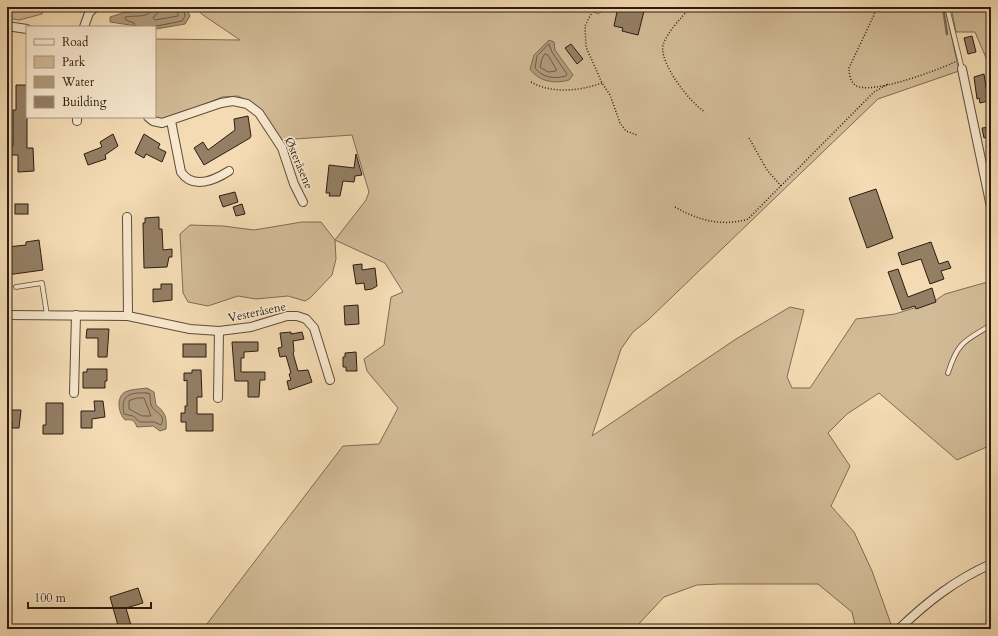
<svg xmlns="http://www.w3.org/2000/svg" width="998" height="636" font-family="Cardo,serif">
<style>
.green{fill:#d2bb97;stroke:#7f6c54}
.water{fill:#b09a7c;stroke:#7b6851}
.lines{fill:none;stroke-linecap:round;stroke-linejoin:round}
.shore{stroke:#6e5b46;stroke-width:1}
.stream{stroke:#7b6851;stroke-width:2.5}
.building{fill:#947f65;stroke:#2c1c11}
.service-casing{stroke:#5e4c3a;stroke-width:5.5}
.minor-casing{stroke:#5e4c3a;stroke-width:10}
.path{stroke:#2c1c11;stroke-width:1.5;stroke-dasharray:1 2;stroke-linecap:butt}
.service{stroke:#f8e8ce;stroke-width:4}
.minor{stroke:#f8e8ce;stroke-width:8}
.labels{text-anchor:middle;stroke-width:3.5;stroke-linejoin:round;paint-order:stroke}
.street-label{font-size:12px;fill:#2c1c11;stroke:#f8e8ce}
</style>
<rect width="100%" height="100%" fill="#f4dbb3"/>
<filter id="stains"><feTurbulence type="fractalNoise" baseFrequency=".005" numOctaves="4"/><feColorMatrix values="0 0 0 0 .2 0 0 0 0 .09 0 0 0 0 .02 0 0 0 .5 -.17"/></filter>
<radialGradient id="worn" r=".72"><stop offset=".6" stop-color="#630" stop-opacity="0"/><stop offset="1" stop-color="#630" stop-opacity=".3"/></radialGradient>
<!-- green -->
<g class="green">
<path d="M7,7H44L42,14L19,20L7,18Z"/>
<path d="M194,7H945L959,71L878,99L648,320L633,332L621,349L592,436L736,339L790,307L804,310L787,377L792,388H810L856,319L895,314L933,302L945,294L991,281V445L957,460L879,393L847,414L828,433L850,466L831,506L854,532L872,571L892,627L890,629H856L852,612L818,584H720L697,585L664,597L634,629H203L343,446L379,444L398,408L367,371L364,359L384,345L391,297L403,292L385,263L335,240L336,259L332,275L310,298L305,301L288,296L256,299L238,296L208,306L188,302L183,293L180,234L190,225L223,226L254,230L302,222H321L335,240L366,200L369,192L352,135L281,140L263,112L251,102L238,96L222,97L168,119H160L155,116V39L240,40L203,15Z"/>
<path d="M951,7H984L991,23V59L987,60L975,32H956Z"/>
</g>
<!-- water -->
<g class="water">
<path d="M151,7H186L190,16L185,24L156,29L155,27H143L110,22V17L126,12L143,11Z"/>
<path d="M549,40L554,42L555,50L573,75L569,80C555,84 539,82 530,69L534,55Z"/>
<path d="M147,388L154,392L156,405C165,412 167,417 166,429L160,431L153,426L137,427C134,420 132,419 125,420C118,413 116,397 125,392C131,389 140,389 147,388Z"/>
</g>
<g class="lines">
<!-- shore -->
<g class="shore">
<path d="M158,7V12L153,18L155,20L178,16V7"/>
<path d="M135,27L134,23L126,20L125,17C134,15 151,19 153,7"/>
<path d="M152,27L182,21L185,16L183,7"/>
<path d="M549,44L552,52L567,74L566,76C554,79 543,78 535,68L537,56Z"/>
<path d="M545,54L548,55L556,69V71L548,72L540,67L542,59Z"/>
<path d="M147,393L150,394C150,398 150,404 152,407C157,414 166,415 161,425L154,422H140L133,416L124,414C120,395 130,392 147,393Z"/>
<path d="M137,398H144L151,416H142L129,409V401Z"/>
</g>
<!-- stream -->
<path class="stream" d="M943,7L947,34"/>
</g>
<!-- building -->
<g class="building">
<path d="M618,7H645L638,35L622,31L623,28L614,26Z"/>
<path d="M972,36L976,52L968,54L964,38Z"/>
<path d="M571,44L583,59L577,64L565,48Z"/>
<path d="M984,74L988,101L980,103L979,98L977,99L974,77Z"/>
<path d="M16,85H27V148H33L34,171L18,172V155H11V146H13V110H16Z"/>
<path d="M248,116L251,136L250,138L204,165L194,148L203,142L208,150L235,130L234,119Z"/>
<path d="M991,127V137L984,138L982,128Z"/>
<path d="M113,134L118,146L105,155L106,159L88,165L84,154L102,147L100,142Z"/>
<path d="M144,134L160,144L158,148L166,152L162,162L146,154L144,158L135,153Z"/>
<path d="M356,154L362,175L355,176L354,182L343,181L340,196H329L330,193H326L329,165L354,168Z"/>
<path d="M876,189L893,238L867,248L849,198Z"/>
<path d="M235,192L238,202L223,207L219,196Z"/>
<rect x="15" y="204" width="13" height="10"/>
<path d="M242,204L245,214L236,216L233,207Z"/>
<path d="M159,217V229H162L163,250L172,249V257H169L167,267L144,268L143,223H145V218Z"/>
<path d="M39,240L43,270L7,275V247L26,245V242Z"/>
<path d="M931,242L939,264L948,261L951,268L941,271L944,279L930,284L921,259L902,265L898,253Z"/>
<path d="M362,264V270L375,268L377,286L372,289L365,290L364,283L356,284L353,265Z"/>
<path d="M898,269L908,297L932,288L936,302L916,309L915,306L902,310L888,272Z"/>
<path d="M161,284H172V300L153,302V289H161Z"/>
<path d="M358,305L359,324L345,325L344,306Z"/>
<path d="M87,329H109L107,357H98V338H86Z"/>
<path d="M291,332V334L302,332L304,339L293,341L294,352L293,353L298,371L308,370L312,382L289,390L287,381L291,380L289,374L291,373L286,356L280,357L278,348L282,347L280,333Z"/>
<path d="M232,342H258V351L244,352V358H241V372H265V380H260L259,397H248V381H235Z"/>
<rect x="183" y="344" width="23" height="13"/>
<path d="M356,352L357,371H346V367H343V357H345V353Z"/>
<path d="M87,369H107V381H105V388H83V372H87Z"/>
<path d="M192,370H201L202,397H197V414H213V431H186V422H181V413H185V406H187V380L184,381V373H192Z"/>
<path d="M94,401H103L105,417L92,419V428H81V411H95Z"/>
<path d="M46,403H63V434H43V425H46Z"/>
<path d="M7,410H21L19,428H12V422H7Z"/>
<path d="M138,588L143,603L126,608L132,629H119L110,597Z"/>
</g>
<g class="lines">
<!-- service casing -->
<g class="service-casing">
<g id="service">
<path d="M588,7L598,11L604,7"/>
<path d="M947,7L962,69"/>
<path d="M16,287L42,283L47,315"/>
<path d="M948,373C958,341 965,341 991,325"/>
</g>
</g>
<!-- minor casing -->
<g class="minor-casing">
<g id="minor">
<path d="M7,26L27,29"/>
<path d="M84,27L89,13L95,7"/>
<path d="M962,69L991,207"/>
<path d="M148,117L153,121L162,123L221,103L233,101L247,104L259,113L282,148L294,184L303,202"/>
<path d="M77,121V117"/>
<path d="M171,121L181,172C193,190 215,180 229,171"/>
<path d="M127,217L128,316"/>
<path d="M7,315L128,316L190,329L219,331L251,327L287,316H297L306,319L314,328L330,380"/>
<path d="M74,393L76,315"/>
<path d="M218,398L219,331"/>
<path d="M899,629C927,602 955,580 991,564"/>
</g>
</g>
<!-- path -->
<g class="path">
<path d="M691,7C682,17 667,32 663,45C659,63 690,103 705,112"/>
<path d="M876,7L874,15L849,68C849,73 850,81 855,85C870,96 938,70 955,62"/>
<path d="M591,14L585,26L586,47L602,83L610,95L620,123L626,131L637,135"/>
<path d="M531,82C552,94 579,91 602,83"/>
<path d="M749,138L767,170L781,186"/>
<path d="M675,207C697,220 723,227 748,219L874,92L888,84"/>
</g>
<!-- service -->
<use href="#service" class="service"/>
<!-- minor -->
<use href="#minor" class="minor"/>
</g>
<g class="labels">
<!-- street labels -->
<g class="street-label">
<text transform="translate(299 163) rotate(67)" y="4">Østeråsene</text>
<text transform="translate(257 312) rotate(-12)" y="4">Vesteråsene</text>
</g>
</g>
<!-- margin -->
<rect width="998" height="636" fill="none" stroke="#f4dbb3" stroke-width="24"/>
<rect x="8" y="8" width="982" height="620" fill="none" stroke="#2c1c11" stroke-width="2"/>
<rect x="12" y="12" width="974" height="612" fill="none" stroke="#2c1c11"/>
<!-- legend -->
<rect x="26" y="26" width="130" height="92" fill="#f8e8ce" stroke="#a69682"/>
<rect x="34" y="39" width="20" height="6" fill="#f8e8ce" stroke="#a69682"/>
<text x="62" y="46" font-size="12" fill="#2c1c11">Road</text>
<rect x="34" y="56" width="20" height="12" fill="#d2bb97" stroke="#a69682"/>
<text x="62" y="66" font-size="12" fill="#2c1c11">Park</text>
<rect x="34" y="76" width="20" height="12" fill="#b09a7c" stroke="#a69682"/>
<text x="62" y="86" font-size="12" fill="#2c1c11">Water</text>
<rect x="34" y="96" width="20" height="12" fill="#947f65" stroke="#a69682"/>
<text x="62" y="106" font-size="12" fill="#2c1c11">Building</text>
<!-- scale -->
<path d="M28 602v6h123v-6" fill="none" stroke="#2c1c11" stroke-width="2"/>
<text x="34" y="602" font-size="12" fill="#2c1c11" stroke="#f8e8ce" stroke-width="3" paint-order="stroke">100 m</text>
<rect width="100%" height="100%" filter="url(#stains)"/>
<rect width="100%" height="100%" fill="url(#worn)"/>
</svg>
